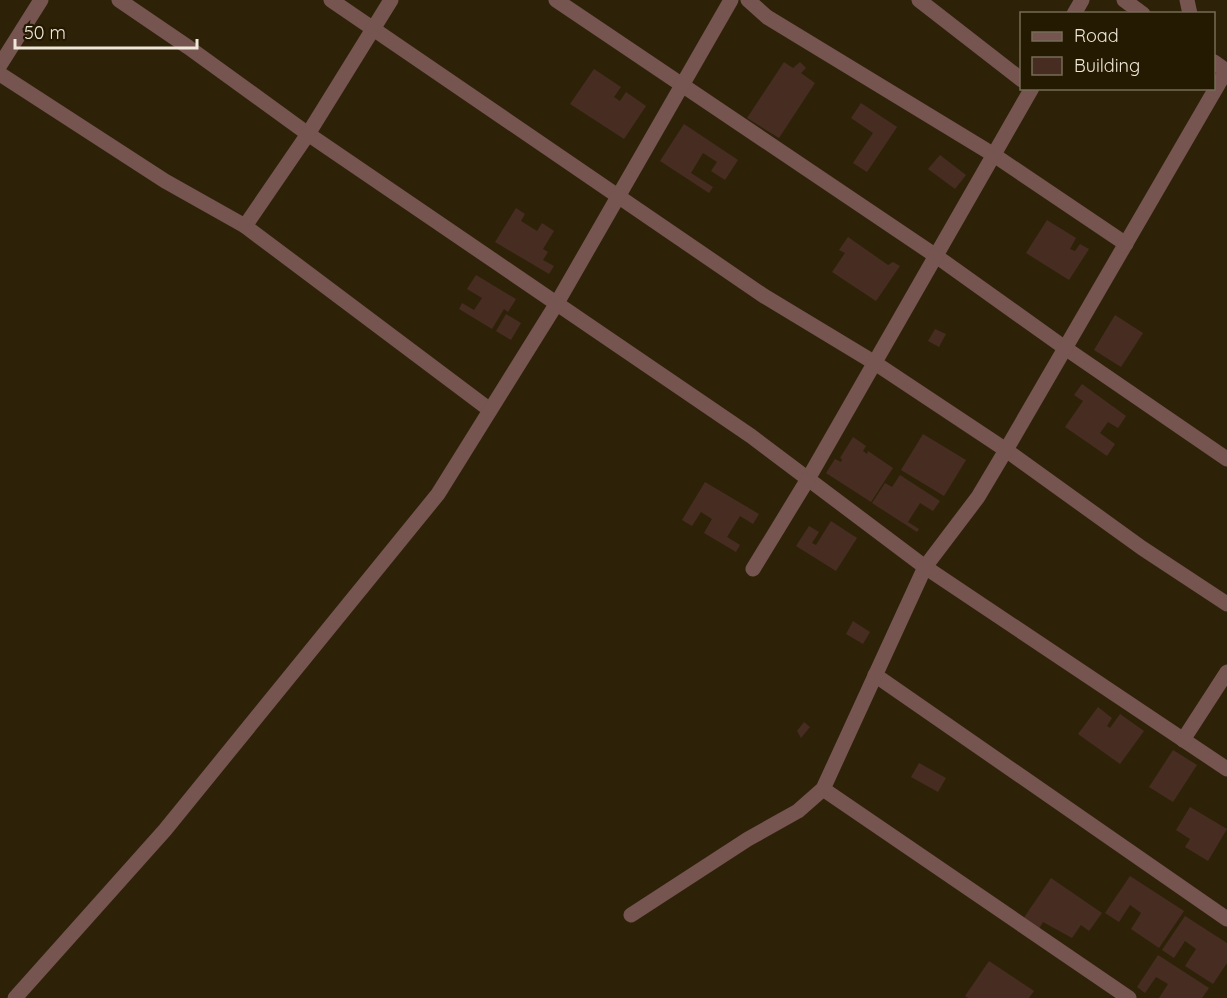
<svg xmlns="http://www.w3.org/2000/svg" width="1227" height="998" font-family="Quicksand,sans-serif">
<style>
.building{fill:#472c22}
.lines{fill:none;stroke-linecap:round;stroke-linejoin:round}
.minor{stroke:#765450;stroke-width:15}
</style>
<rect width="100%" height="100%" fill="#2d2208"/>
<!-- building -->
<g class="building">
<path d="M784,62L793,68L800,62L806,68L801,73L815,83L779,138L747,118Z"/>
<path d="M594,69L621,87L614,97L620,101L626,92L646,106L624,139L570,104Z"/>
<path d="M861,103L897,127L867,172L853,163L873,133L851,118Z"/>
<path d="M684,124L738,160L725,180L711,171L717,162L703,153L691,173L713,187L709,193L660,161Z"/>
<path d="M940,155L966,175L955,189L928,169Z"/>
<path d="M516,208L525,214L521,221L537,231L542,223L554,231L543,249L548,252L543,260L554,266L549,274L495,242Z"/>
<path d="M1047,220L1076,238L1070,249L1075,251L1080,244L1089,249L1069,280L1026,253Z"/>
<path d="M848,237L888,265L893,262L900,266L876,301L832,272L845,253L839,250Z"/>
<path d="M476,275L516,299L508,312L504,309L492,329L459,309L462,303L474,310L482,298L467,289Z"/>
<path d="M506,314L521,323L511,340L496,331Z"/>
<path d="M1115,315L1143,333L1121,367L1094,350Z"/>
<path d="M935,329L946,334L939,347L928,341Z"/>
<path d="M1082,384L1126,416L1118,428L1108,422L1100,433L1115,444L1107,456L1065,427L1083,401L1074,395Z"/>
<path d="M923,434L966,460L944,496L901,470Z"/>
<path d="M853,437L866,446L863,451L867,454L868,451L893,468L871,502L826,473L835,459L841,462L842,459L840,458Z"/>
<path d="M900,475L940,501L933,511L920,503L908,522L919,529L917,532L872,503L885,483L892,487Z"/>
<path d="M705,482L759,514L753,524L740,516L727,537L740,545L736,552L704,533L712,519L701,512L692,526L682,520Z"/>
<path d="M831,521L857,538L836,571L796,546L809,526L819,532L812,543L816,545Z"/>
<path d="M853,621L870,632L863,644L846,634Z"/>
<path d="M1098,707L1112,718L1107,726L1110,728L1120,714L1144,731L1120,764L1078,734Z"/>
<path d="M804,722L810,727L801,738L797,731Z"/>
<path d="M1173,750L1197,765L1173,802L1149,787Z"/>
<path d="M919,763L946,778L938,792L911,777Z"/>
<path d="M1190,807L1227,829L1208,861L1185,847L1190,839L1176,830Z"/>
<path d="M1130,876L1184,911L1159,948L1131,929L1141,913L1130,905L1119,922L1105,913Z"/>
<path d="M1051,878L1102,913L1089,931L1081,925L1072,938L1043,922L1039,929L1023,919Z"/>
<path d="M1185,916L1227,943V963L1213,984L1185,966L1196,949L1185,941L1174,958L1162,950Z"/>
<path d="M1158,955L1209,988L1202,998H1159L1168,984L1156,977L1145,993L1137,987Z"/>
<path d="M989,961L1034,991L1029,998H968L965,996Z"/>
</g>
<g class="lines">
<!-- minor -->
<g class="minor">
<path d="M119,0L188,47L308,134L751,436L925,567L1227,769"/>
<path d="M331,0L764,296L875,363L1006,450L1142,548L1227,604"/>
<path d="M556,0L936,256L1065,348L1227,459"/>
<path d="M748,0L767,17L994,155L1126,244"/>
<path d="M919,0L1022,80"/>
<path d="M1124,0L1143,14"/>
<path d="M1187,0L1190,14"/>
<path d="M1074,14L1082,0"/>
<path d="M1214,62L1227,71"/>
<path d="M0,65L41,0"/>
<path d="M0,74L165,181L245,226L308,134L391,0"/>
<path d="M245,226L490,410"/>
<path d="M753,569L808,479L1032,88"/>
<path d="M875,675L1227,919"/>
<path d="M1183,740L1227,672"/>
<path d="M823,789L1129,998"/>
<path d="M631,915L748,839L798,811L823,789L925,567L978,497L1006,450L1226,71"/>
<path d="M15,998L165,830L438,494L557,303L731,0"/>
</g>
</g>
<!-- legend -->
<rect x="1020" y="12" width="195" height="78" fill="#241901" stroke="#756c57" stroke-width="1.5"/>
<rect x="1032" y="32" width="30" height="9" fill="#765450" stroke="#756c57" stroke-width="1.5"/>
<text x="1074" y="42" font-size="18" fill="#efe8d9">Road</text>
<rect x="1032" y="57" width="30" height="18" fill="#472c22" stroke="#756c57" stroke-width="1.5"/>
<text x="1074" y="72" font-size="18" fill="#efe8d9">Building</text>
<!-- scale -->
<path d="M15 39v9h182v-9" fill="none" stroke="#efe8d9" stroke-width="3"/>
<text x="24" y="39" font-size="18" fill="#efe8d9" stroke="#241901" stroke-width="4.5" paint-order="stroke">50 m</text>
</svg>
